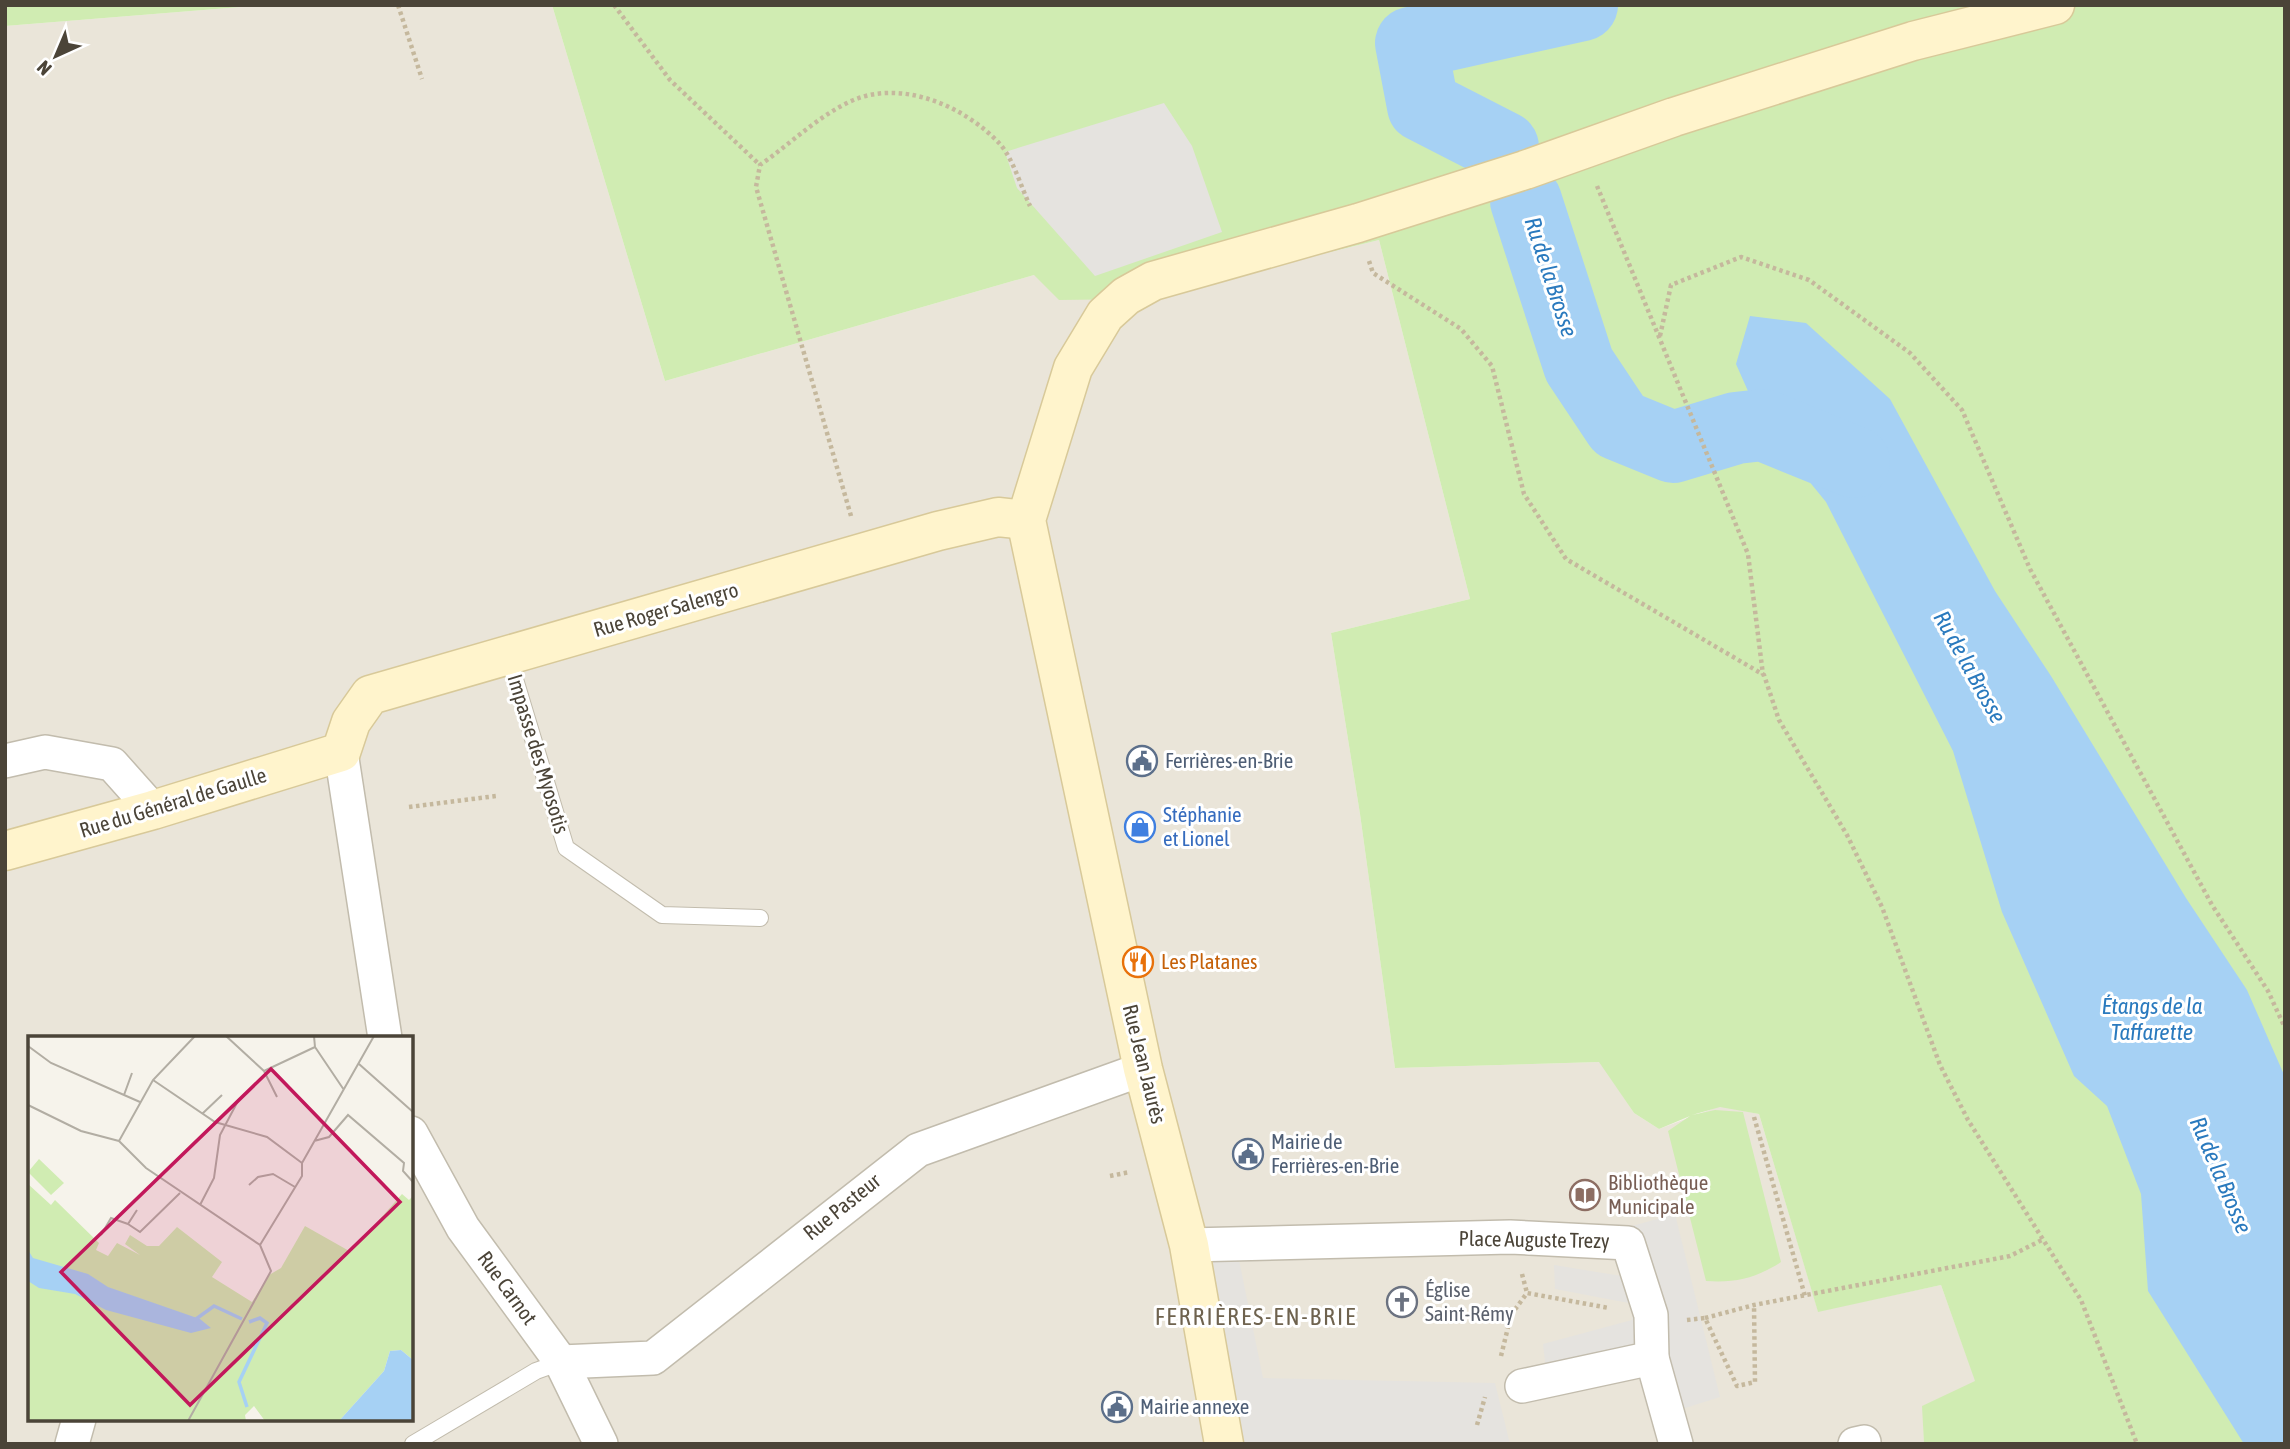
<svg xmlns="http://www.w3.org/2000/svg" width="2290" height="1449" font-family="'Asap Condensed',sans-serif">
<style>
.residential{fill:#eae5d9;fill-rule:evenodd}
.green{fill:#d0ecb2}
.parking{fill:#e5e3df}
.water{fill:#a6d1f4}
.lines{fill:none;stroke-linecap:round;stroke-linejoin:round}
.river{stroke:#a6d1f4;stroke-width:72}
.service-casing{stroke:#c2bcad;stroke-width:18}
.minor-casing{stroke:#c2bcad;stroke-width:36}
.secondary-casing{stroke:#d8c999;stroke-width:41}
.path{stroke:#c5b89d;stroke-width:4.5;stroke-dasharray:3.5 3.5;stroke-linecap:butt}
.service{stroke:#fff;stroke-width:16}
.minor{stroke:#fff;stroke-width:33}
.secondary{stroke:#fff4cc;stroke-width:38}
.labels{text-anchor:middle;stroke-width:6;stroke-linejoin:round;paint-order:stroke}
.street-label{font-size:21px;fill:#4b4438;stroke:#fff}
.service-label{font-size:21px;fill:#4e5e75;stroke:#fff;text-anchor:start}
.shop-label{font-size:21px;fill:#366cbe;stroke:#fff;text-anchor:start}
.food-label{font-size:21px;fill:#c56008;stroke:#fff;text-anchor:start}
.education-label{font-size:21px;fill:#785e54;stroke:#fff;text-anchor:start}
.worship-label{font-size:21px;fill:#5b616d;stroke:#fff;text-anchor:start}
.water-label{font-size:23px;font-style:italic;fill:#2a7abe;stroke:#fff}
.quarter-label{font-size:24px;letter-spacing:2px;fill:#6f634f;stroke:#fff}
.inset-river{fill:none;stroke:#a6d1f4;stroke-width:3.5}
.inset-road{fill:none;stroke:#b2ada3;stroke-width:2}
.view{fill:#c2185b;fill-opacity:0.15;stroke:#c2185b;stroke-width:3.5}
.inset-edge{fill:none;stroke:#4b4438;stroke-width:3.5}
</style>
<rect width="100%" height="100%" fill="#f6f3eb"/>
<!-- residential -->
<path class="residential" d="M264,5H552L665,381L1034,275L1139,299L1379,240L1470,599L1331,633L1360,814L1395,1068L1600,1062L1634,1113L1659,1129L1720,1106L1759,1114L1818,1311L1941,1285L1976,1382L1923,1406L1924,1444H5V26ZM30,1038H411V1419H30Z"/>
<!-- green -->
<g class="green">
<path d="M5,5H264L5,26Z"/>
<path d="M552,5H2285V1444H1924L1922,1406L1975,1381L1941,1285L1818,1312L1759,1114L1720,1107L1692,1115L1715,1110L1743,1112L1781,1262C1756,1278 1736,1283 1706,1281L1668,1131L1690,1116L1659,1129L1634,1113L1599,1062L1395,1068L1360,814L1331,633L1470,599L1379,240L1139,299L1059,300L1034,275L665,381Z"/>
</g>
<!-- parking -->
<g class="parking">
<path d="M1164,103L1192,146L1222,232L1095,276L1017,188L1005,152Z"/>
<path d="M1675,1214L1720,1397L1682,1409L1661,1340L1546,1370L1543,1344L1632,1320L1634,1304L1555,1289L1554,1265L1646,1280L1632,1226Z"/>
<path d="M1238,1255L1263,1378L1495,1383L1510,1444H1240L1208,1260Z"/>
</g>
<!-- water -->
<path class="water" d="M1750,316L1806,323L1890,399L1995,591L2051,676L2186,898L2247,990L2285,1077V1444H2244L2148,1291L2141,1194L2107,1106L2074,1076L2002,912L1953,751L1826,502L1763,425L1736,364Z"/>
<g class="lines">
<!-- river -->
<g class="river">
<path d="M1503,147L1423,106L1411,43L1582,5"/>
<path d="M1526,201L1579,365L1619,425L1673,447L1736,428L1763,425L1854,462"/>
</g>
<!-- service casing -->
<g class="service-casing">
<g id="service">
<path d="M508,656L566,848L662,915L760,918"/>
<path d="M413,1444L536,1371L561,1362"/>
</g>
</g>
<!-- minor casing -->
<g class="minor-casing">
<g id="minor">
<path d="M341,752L385,1038"/>
<path d="M5,761L45,752L112,764L153,810"/>
<path d="M411,1133L463,1228L561,1362L601,1444"/>
<path d="M1189,1245L1510,1237L1628,1243L1651,1315L1652,1358L1522,1386"/>
<path d="M1652,1358L1676,1444"/>
<path d="M561,1362L653,1358L918,1150L1143,1069"/>
<path d="M72,1444L79,1419"/>
<path d="M1855,1444L1864,1442"/>
</g>
</g>
<!-- secondary casing -->
<g class="secondary-casing">
<g id="secondary">
<path d="M5,851L153,810L341,752L351,722L370,695L938,531L998,517L1026,520"/>
<path d="M1224,1444L1189,1245L1143,1069L1026,520L1073,368L1105,315L1126,296L1153,281L1358,223L1525,170L1674,117L1913,41L2055,5"/>
</g>
</g>
<!-- path -->
<g class="path">
<path d="M398,5L422,79"/>
<path d="M614,5L670,80L760,165"/>
<path d="M1597,186L1748,554L1763,675"/>
<path d="M1369,261L1373,273L1461,329L1492,366L1524,494L1566,559L1764,675L1779,720L1847,835L1882,907L1940,1065L1968,1120L2081,1300L2137,1444"/>
<path d="M1660,336L1671,285L1741,257L1809,280L1910,353L1962,410L2030,569L2212,905L2268,991L2285,1028"/>
<path d="M851,516L756,187L760,165C790,144 815,119 847,103C898,77 963,105 999,143C1013,158 1021,187 1030,206"/>
<path d="M409,807L496,796"/>
<path d="M1754,1117L1805,1296"/>
<path d="M1110,1176L1130,1172"/>
<path d="M1522,1274L1527,1293"/>
<path d="M1705,1318L1754,1305L2010,1256L2044,1239"/>
<path d="M1687,1320L1705,1318L1737,1386L1755,1382L1754,1305"/>
<path d="M1501,1356L1511,1315L1527,1293L1609,1308"/>
<path d="M1477,1425L1485,1397"/>
</g>
<!-- service -->
<use href="#service" class="service"/>
<!-- minor -->
<use href="#minor" class="minor"/>
<!-- secondary -->
<use href="#secondary" class="secondary"/>
</g>
<!-- icons -->
<defs>
<g id="civic-ring" transform="scale(1.575)"><circle r="9.5" fill="#fff" stroke="#5c6f8a" stroke-width="1.5"/><path d="M-.6-6.5H3V-4.5H.6V-3L4-1V1h2V6H-6V1h2V-1L-.6-3ZM-1.2 2.5V6h2.4V2.5Z" fill="#5c6f8a"/></g>
<g id="shop-ring" transform="scale(1.575)"><circle r="9.5" fill="#fff" stroke="#3f7fe0" stroke-width="1.5"/><path d="M-5-2.5h2.3a2.7 3.5 0 0 1 5.4 0H5L5.5 6h-11ZM-1.5-2.5h3a1.5 2.3 0 0 0-3 0Z" fill="#3f7fe0"/></g>
<g id="restaurant-ring" transform="scale(1.575)"><circle r="9.5" fill="#fff" stroke="#e8710a" stroke-width="1.5"/><path d="M-5-6h1v4h1v-4h1v4h1v-4h1v5L-1.5 .5V6h-2V.5L-5-1ZM5-6V6H3V1.5H1.5Q1.5-4 5-6Z" fill="#e8710a"/></g>
<g id="library-ring" transform="scale(1.575)"><circle r="9.5" fill="#fff" stroke="#8d6e63" stroke-width="1.5"/><path d="M-6-4Q-3-5.5-.7-3.5V5Q-3 3-6 4ZM6-4Q3-5.5 .7-3.5V5Q3 3 6 4Z" fill="#8d6e63"/></g>
<g id="church-ring" transform="scale(1.575)"><circle r="9.5" fill="#fff" stroke="#6b7280" stroke-width="1.5"/><path d="M-1.2-6h2.4v3.5h3.3v2.4h-3.3V6h-2.4V-.1h-3.3v-2.4h3.3Z" fill="#6b7280"/></g>
</defs>
<g fill-rule="evenodd">
<use href="#civic-ring" x="1142" y="761"/>
<use href="#shop-ring" x="1140" y="827"/>
<use href="#restaurant-ring" x="1138" y="962"/>
<use href="#civic-ring" x="1248" y="1154"/>
<use href="#library-ring" x="1585" y="1195"/>
<use href="#church-ring" x="1402" y="1302"/>
<use href="#civic-ring" x="1117" y="1407"/>
</g>
<g class="labels">
<!-- street labels -->
<g class="street-label">
<text transform="translate(666 610) rotate(-16)" y="7">Rue Roger Salengro</text>
<text transform="translate(538 754) rotate(73)" y="7">Impasse des Myosotis</text>
<text transform="translate(173 803) rotate(-17)" y="7">Rue du Général de Gaulle</text>
<text transform="translate(1144 1064) rotate(76)" y="7">Rue Jean Jaurès</text>
<text transform="translate(842 1207) rotate(-39)" y="7">Rue Pasteur</text>
<text transform="translate(1534 1240) rotate(1)" y="7">Place Auguste Trezy</text>
<text transform="translate(507 1288) rotate(54)" y="7">Rue Carnot</text>
</g>
<!-- service labels -->
<g class="service-label">
<text x="1165" y="768">Ferrières-en-Brie</text>
<text x="1271" y="1149">Mairie de<tspan x="1271" dy="24">Ferrières-en-Brie</tspan></text>
<text x="1140" y="1414">Mairie annexe</text>
</g>
<!-- shop labels -->
<g class="shop-label">
<text x="1163" y="822">Stéphanie<tspan x="1163" dy="24">et Lionel</tspan></text>
</g>
<!-- food labels -->
<g class="food-label">
<text x="1161" y="969">Les Platanes</text>
</g>
<!-- education labels -->
<g class="education-label">
<text x="1608" y="1190">Bibliothèque<tspan x="1608" dy="24">Municipale</tspan></text>
</g>
<!-- worship labels -->
<g class="worship-label">
<text x="1425" y="1297">Église<tspan x="1425" dy="24">Saint-Rémy</tspan></text>
</g>
<!-- water labels -->
<g class="water-label">
<text transform="translate(1551 277) rotate(72)" y="8">Ru de la Brosse</text>
<text transform="translate(1970 667) rotate(61)" y="8">Ru de la Brosse</text>
<text x="2152" y="1014">Étangs de la<tspan x="2152" dy="26">Taffarette</tspan></text>
<text transform="translate(2221 1175) rotate(67)" y="8">Ru de la Brosse</text>
</g>
<!-- quarter labels -->
<g class="quarter-label">
<text x="1256" y="1325">FERRIÈRES-EN-BRIE</text>
</g>
</g>
<!-- overview -->
<g transform="translate(28 1036)">
<rect width="385" height="385" fill="#f6f3eb"/>
<path d="M11,123L36,147L23,159L0,136ZM0,148L23,169L27,164L71,207L68,214L80,220L89,207L112,219L97,208L102,199L119,210H131L149,191L194,226L184,241L224,266L241,239L253,232L277,190L323,216L374,158L381,164L385,160V324L373,314L362,315L356,335L311,385H237L226,370L217,379L218,385H0Z" fill="#d0ecb2"/>
<path d="M0,214L5,222L60,238L80,251L172,283L183,292L163,297L78,274L47,258L11,252L0,245ZM373,314L385,324V385H311L356,335L362,315Z" fill="#a6d1f4"/>
<path class="inset-river" d="M161,288L186,270L214,283M219,371L211,346L239,287L232,282L221,286"/>
<path class="inset-road" d="M198,0L236,35L287,11M286,0L287,11L316,54M0,10L23,27L112,66M331,28L385,76M236,35L249,61M125,44L187,86L239,101L274,127M96,59L104,37M0,69L53,95L91,105M174,78L194,59M286,105L301,101L320,79L376,127L375,135L385,146M221,149L230,141L245,138L267,151M172,169L186,142L192,99L211,63M109,174L100,188L112,196L152,157M73,199L83,182L100,188M232,209L274,140V127L346,0M160,385L243,235L232,209L118,132L91,105L125,44L167,0"/>
<path class="view" d="M243,33L372,166L162,369L33,236Z"/>
<rect width="385" height="385" class="inset-edge"/>
</g>
<!-- border -->
<rect width="2290" height="1449" fill="none" stroke="#4b4438" stroke-width="14"/>
<!-- north arrow -->
<g transform="translate(56 56) rotate(224)" stroke="#ffffff" stroke-width="5" paint-order="stroke">
<path d="M0-5L12 26L0 18L-12 26Z" fill="#4b4438"/>
<text y="-10" font-size="19" font-weight="bold" text-anchor="middle" fill="#4b4438">N</text>
</g>
</svg>
